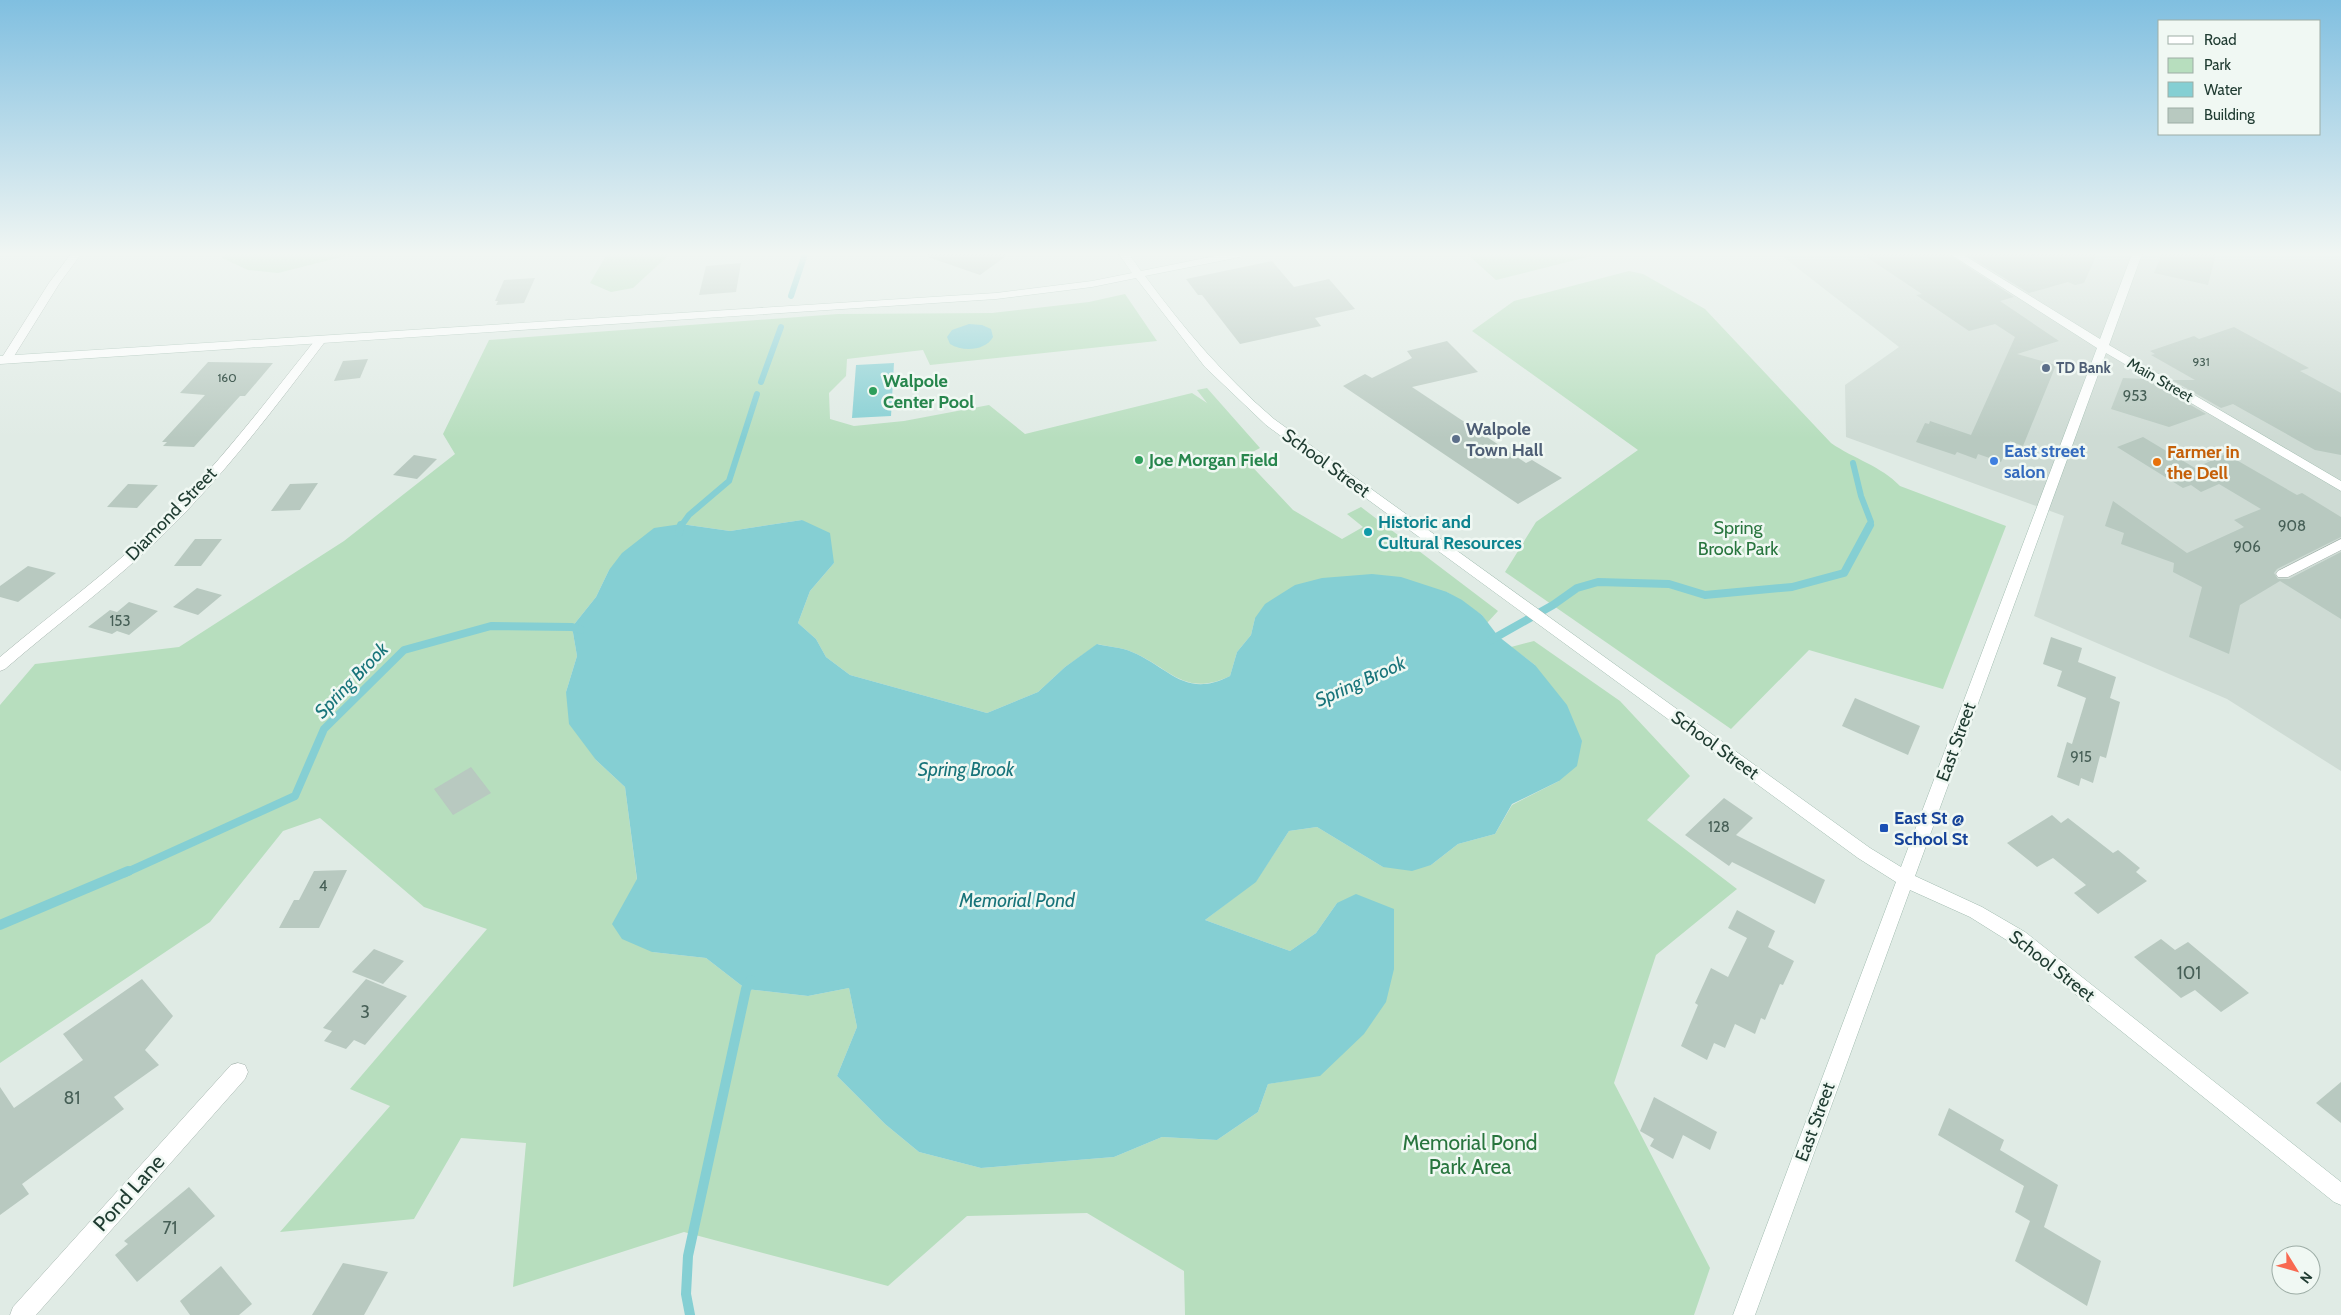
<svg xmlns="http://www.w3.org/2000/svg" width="2341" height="1315" font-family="Cabin,sans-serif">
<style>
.built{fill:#cedbd4}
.green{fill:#b7debe}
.water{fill:#85cfd3}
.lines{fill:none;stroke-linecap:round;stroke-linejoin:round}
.stream-far2{stroke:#85cfd3;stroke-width:6}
.stream-far1{stroke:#85cfd3;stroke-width:8}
.stream{stroke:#85cfd3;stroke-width:10}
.building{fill:#b8c9c0}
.street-casing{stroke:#a3b3ac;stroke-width:1}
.secondary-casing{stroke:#a0bbaf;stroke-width:1}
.street{fill:#fff;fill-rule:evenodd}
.secondary{fill:#fff;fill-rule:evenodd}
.service-dot{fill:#5c6f8a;stroke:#f0f8f3;stroke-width:2}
.leisure-dot{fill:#2e9e5b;stroke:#f0f8f3;stroke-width:2}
.shop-dot{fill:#3f7fe0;stroke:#f0f8f3;stroke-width:2}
.food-dot{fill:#e8710a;stroke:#f0f8f3;stroke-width:2}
.culture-dot{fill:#0f9aa8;stroke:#f0f8f3;stroke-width:2}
.transit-dot{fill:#1a4fb4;stroke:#f0f8f3;stroke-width:2}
.labels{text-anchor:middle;stroke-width:5;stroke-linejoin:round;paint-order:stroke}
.far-number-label{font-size:12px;fill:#465f56}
.far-service-label{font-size:15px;font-weight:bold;fill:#4e5e75;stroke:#f0f8f3;text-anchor:start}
.far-street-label{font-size:15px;fill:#203c32;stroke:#f0f8f3}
.number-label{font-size:15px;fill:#465f56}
.leisure-label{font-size:18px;font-weight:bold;fill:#27864d;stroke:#f0f8f3;text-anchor:start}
.service-label{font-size:18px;font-weight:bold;fill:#4e5e75;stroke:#f0f8f3;text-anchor:start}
.shop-label{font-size:18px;font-weight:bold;fill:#366cbe;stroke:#f0f8f3;text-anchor:start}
.food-label{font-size:18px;font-weight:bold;fill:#c56008;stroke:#f0f8f3;text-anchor:start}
.street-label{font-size:18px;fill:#203c32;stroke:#f0f8f3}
.culture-label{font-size:18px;font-weight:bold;fill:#0d838f;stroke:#f0f8f3;text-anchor:start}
.park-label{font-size:18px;fill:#28753e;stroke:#f0f8f3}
.transit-label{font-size:18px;font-weight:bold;fill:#164399;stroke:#f0f8f3;text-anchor:start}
.near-number-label{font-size:18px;fill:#465f56}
.water-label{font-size:19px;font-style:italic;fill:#18747a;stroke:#f0f8f3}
.near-park-label{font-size:21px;fill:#28753e;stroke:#f0f8f3}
.near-street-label{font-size:21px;fill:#203c32;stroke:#f0f8f3}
</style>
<rect width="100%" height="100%" fill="#e0ebe5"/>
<!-- built -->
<path class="built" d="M1788,254H2341V771L2227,699L2034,616L2064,516L1846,437L1845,385L1899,347L1782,256Z"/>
<!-- green -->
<g class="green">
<path d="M224,254H353L278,273L248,270L222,258Z"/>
<path d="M607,254H670L633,288L611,292L590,283Z"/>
<path d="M1467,254H1594L1595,255L1496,280Z"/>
<path d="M1629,271L1643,274L1705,309L1831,443C1854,459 1881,466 1900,486L2006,526L1943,689L1809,650L1731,729L1505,572L1536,522L1638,450L1472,331L1514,301Z"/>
<path d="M1125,294L1157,341L930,365L923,350L847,359L846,376L829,393L830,419L854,426L904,421L989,405L1025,434L1192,393L1207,403L1197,390L1207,388L1260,448L1243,457L1293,510L1342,539L1363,527L1347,514L1361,507L1498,611L1487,623L1482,615L1447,592L1255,618L1251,635L1237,652L1230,676C1184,698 1171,668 1132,652C1121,647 1108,647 1098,644L1065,667L1038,692L987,713L850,675L826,657L816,639L798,623L810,591L834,563L802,520L730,531L681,524L609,570L596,597L572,627L577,656L566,692L596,760L625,787L637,880L652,952L706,958L746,989L808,996L849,988L857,1027L837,1076L885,1124L919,1152L981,1168L1114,1157L1162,1137L1217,1140L1258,1112L1268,1084L1320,1075L1337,903L1316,933L1290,951L1205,920L1256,881L1289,831L1317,827L1383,867L1431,865L1458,844L1495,834L1512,805L1559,781L1535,665L1511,647L1534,641L1620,701L1690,776L1647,820L1737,889L1656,955L1614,1083L1710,1268L1694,1315H1185L1184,1271L1087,1213L967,1216L888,1286L684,1232L513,1287L526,1143L461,1138L414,1219L280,1232L390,1106L350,1089L487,929L424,907L320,818L283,831L210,922L0,1063V705L35,664L179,647L344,541L455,454L443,434L489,340L838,314L992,313L1089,302Z"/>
</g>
<!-- water -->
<g class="water">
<path d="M969,324L982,325L991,329L993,337C985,351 963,352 950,344L947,337L952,330Z"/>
<path d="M894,363L891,416L852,418L856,365Z"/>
<path d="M802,520L830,533L834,563L810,591L798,623L816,639L826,657L850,675L987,713L1038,692L1065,667L1097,644C1108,647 1121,647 1132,652C1170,668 1185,699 1230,676L1237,652L1251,635L1255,618L1265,604L1295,585L1322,578L1372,574L1401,577L1447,592L1462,600L1482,615L1498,636L1535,665L1567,705L1582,741L1577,766L1559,781L1512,804L1495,834L1458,844L1431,865L1412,871L1383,867L1317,827L1289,831L1256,882L1205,920L1290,951L1316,933L1337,903L1356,894L1394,909V969L1386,1002L1364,1034L1320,1076L1268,1084L1258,1112L1217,1140L1162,1137L1114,1157L981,1168L919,1152L885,1124L837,1076L857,1027L849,988L808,996L746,989L706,958L652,952L622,939L612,924L637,879L625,787L596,760L569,724L566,692L577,656L572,627L596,597L609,570L622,553L654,528L681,524L730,531Z"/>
</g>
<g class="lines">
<!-- stream-far2 -->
<g class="stream-far2">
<path d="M791,296L805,254"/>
<path d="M761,382L781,327"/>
<path d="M1853,463L1861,496L1871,522L1869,526"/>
<path d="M681,526L689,515L729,481L757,394"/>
</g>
<!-- stream-far1 -->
<g class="stream-far1">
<path d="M679,533L681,525"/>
<path d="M1491,640L1553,605L1577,588L1598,582L1669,584L1705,595L1792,587L1844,573L1870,525"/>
<path d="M125,873L295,796L324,729L404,650L491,626L572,627L581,630"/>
</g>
<!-- stream -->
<g class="stream">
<path d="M0,925L128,871"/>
<path d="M690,1315L686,1294L688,1256L746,989L751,980"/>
</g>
</g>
<!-- building -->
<g class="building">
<path d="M928,254H1009L980,275L928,257Z"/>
<path d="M1862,254H1948L2014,297L2000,301L2059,341L2017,354L2056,365L2023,446L2010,441L2001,462L1978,454L1976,459L1957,452L1955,455L1916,442L1925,423L1929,424L1930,421L1971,435L2015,337L1995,324L1969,331L1916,295L1922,294Z"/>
<path d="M1965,254H2097L2084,283L2075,285L2068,282L2029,293Z"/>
<path d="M2162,254H2216L2208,285L2154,273Z"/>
<path d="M1272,261L1294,287L1329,279L1355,309L1315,318L1321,326L1240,344L1202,295H1198L1186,279Z"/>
<path d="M741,263L736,292L699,295L706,266Z"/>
<path d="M535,278L524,303L496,305L498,301H495L504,280Z"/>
<path d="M2234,327L2309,368L2300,371L2341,393V455L2315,450L2233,404L2221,408L2172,380H2195L2151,355L2155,354L2150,351L2194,336L2199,339Z"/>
<path d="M1447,341L1478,372L1412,387L1526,463L1532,460L1562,478L1518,504L1343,386L1365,374L1372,378L1412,358L1407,351Z"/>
<path d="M368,359L360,378L334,381L343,361Z"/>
<path d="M208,362L273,363L245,396H240L194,447L163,446L167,442H162L205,395L180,393Z"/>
<path d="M2123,378L2146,379L2206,414L2169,427L2111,409Z"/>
<path d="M2143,437L2195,468L2226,454L2297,495L2302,493L2341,517V537L2277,569L2274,573L2278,579H2289L2341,552V619L2280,581L2240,605L2229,654L2189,637L2202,587L2173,572L2174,563L2121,544L2124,533L2105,526L2113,501L2187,553L2244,527L2234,520L2261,509L2219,484L2201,492L2191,485L2183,488L2117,447Z"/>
<path d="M414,455L437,459L417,479L393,475Z"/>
<path d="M318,483L300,510L271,511L290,484Z"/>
<path d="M128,484L158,485L137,508L107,507Z"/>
<path d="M195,539H222L201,566H174Z"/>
<path d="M28,566L56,573L18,602L0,597V586Z"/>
<path d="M197,588L222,595L198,615L173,607Z"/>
<path d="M129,602L158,611L129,635L117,631L112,634L88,627L110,610L117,612Z"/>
<path d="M2051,637L2082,648L2078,662L2116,677L2110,698L2120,702L2106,758L2100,756L2093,783L2081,778L2079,786L2057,777L2067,742L2072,744L2086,698L2057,686L2062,671L2043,664Z"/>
<path d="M1855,698L1920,726L1908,755L1842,726Z"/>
<path d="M471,767L491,793L453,815L434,789Z"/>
<path d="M1724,798L1753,818L1736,835L1825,880L1815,904L1732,862L1729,866L1685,835Z"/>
<path d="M2052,815L2061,823L2068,818L2113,853L2118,850L2140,868L2136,872L2147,881L2098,914L2074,893L2086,885L2053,858L2037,867L2007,843Z"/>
<path d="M347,870L319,928H279L294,900H299L314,871Z"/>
<path d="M1737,910L1775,931L1768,947L1794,961L1783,985L1780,984L1765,1020L1761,1018L1755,1034L1735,1024L1725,1048L1714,1043L1707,1060L1681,1046L1698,1005L1695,1003L1711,968L1728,977L1747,938L1728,928Z"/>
<path d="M2161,939L2175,950L2188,942L2249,993L2221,1012L2195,990L2181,998L2134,957Z"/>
<path d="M374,949L404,961L383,984L352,972Z"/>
<path d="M142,979L173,1016L145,1050L159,1065L114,1097L124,1109L22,1184L29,1194L0,1215V1087L14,1108L83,1060L63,1034Z"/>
<path d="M366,979L407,996L365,1045L354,1040L346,1049L324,1041L332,1031L323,1028Z"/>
<path d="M2341,1082V1123L2316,1103Z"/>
<path d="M1654,1097L1717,1132L1710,1150L1683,1135L1673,1159L1650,1146L1654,1139L1640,1131Z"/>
<path d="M1949,1108L2004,1140L2000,1150L2058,1185L2044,1227L2101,1261L2087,1306L2015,1261L2030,1221L2015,1212L2024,1186L1938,1135Z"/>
<path d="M189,1187L215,1216L137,1282L115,1255L128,1244L124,1241Z"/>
<path d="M343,1263L388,1272L364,1315H312Z"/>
<path d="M221,1266L252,1304L239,1315H190L180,1301Z"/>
</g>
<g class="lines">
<!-- street casing -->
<g class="street-casing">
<g id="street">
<path d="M71,254H81L59,284L11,361H3L1,359L49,283Z"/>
<path d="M320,338L326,341L324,343C274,409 224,475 165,533C115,582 58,623 5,669L0,671V657C52,613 108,573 157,525C216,468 265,403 316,339Z"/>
<path d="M2341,539V550L2288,577H2278L2276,574L2278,571Z"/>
<path d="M238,1063L245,1065L248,1072L245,1079L36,1315H10L13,1307L231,1065Z"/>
</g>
</g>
<!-- secondary casing -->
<g class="secondary-casing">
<path id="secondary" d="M1119,254H1129L1141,271L1225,254H1245L1240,257L1145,276C1184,329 1225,377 1274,419L1870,848L1901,867L2097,348L1950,254H1962L2100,339L2132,254H2142L2109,345L2341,481V491L2106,353L1915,876L1982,907L2025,932L2341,1182V1205L2334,1202L2013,944L1970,917L1910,890L1755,1315H1733L1896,882L1858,858L1266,425L1205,367L1136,278L1092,287L996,299L0,364V356L996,293L1092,281L1132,273Z"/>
</g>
<!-- street -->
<use href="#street" class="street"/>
<!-- secondary -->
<use href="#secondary" class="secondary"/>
</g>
<!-- sky -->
<linearGradient id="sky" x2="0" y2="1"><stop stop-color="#80bfe0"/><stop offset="0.58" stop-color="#f1f6f3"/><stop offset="1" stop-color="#f1f6f3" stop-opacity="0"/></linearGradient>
<rect width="2341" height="438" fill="url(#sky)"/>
<!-- markers -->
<g class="service-dot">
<circle cx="2046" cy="368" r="5"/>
<circle cx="1456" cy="439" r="5"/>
</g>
<g class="leisure-dot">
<circle cx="873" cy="391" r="5"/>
<circle cx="1139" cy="460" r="5"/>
</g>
<circle class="shop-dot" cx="1994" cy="461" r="5"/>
<circle class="food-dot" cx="2157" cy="462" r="5"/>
<circle class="culture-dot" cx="1368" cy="532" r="5"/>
<rect class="transit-dot" x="1879" y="823" width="10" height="10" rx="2.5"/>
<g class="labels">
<!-- far-number labels -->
<g class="far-number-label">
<text x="2201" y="366">931</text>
<text x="227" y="382">160</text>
</g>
<!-- far-service labels -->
<g class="far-service-label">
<text x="2056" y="373">TD Bank</text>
</g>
<!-- far-street labels -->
<g class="far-street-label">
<text transform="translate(2160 380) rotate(30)" y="5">Main Street</text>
</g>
<!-- number labels -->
<g class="number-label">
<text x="2135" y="401">953</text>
<text x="2292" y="531">908</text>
<text x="2247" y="552">906</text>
<text x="120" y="626">153</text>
<text x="2081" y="762">915</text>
<text x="1719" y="832">128</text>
<text x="323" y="891">4</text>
</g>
<!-- leisure labels -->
<g class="leisure-label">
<text x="883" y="387">Walpole<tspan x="883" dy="21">Center Pool</tspan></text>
<text x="1149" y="466">Joe Morgan Field</text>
</g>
<!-- service labels -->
<g class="service-label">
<text x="1466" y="435">Walpole<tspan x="1466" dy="21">Town Hall</tspan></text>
</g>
<!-- shop labels -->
<g class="shop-label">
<text x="2004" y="457">East street<tspan x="2004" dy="21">salon</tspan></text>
</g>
<!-- food labels -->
<g class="food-label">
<text x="2167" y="458">Farmer in<tspan x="2167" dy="21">the Dell</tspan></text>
</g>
<!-- street labels -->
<g class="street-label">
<text transform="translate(1326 463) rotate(36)" y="6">School Street</text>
<text transform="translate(171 514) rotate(-46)" y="6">Diamond Street</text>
<text transform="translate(1956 742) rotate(-70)" y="6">East Street</text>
<text transform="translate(1715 745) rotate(36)" y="6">School Street</text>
<text transform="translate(2052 966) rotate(38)" y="6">School Street</text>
<text transform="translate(1815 1122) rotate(-70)" y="6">East Street</text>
</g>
<!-- culture labels -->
<g class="culture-label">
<text x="1378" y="528">Historic and<tspan x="1378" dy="21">Cultural Resources</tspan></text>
</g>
<!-- park labels -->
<g class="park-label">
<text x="1738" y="534">Spring<tspan x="1738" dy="21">Brook Park</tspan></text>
</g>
<!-- transit labels -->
<g class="transit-label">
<text x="1894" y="824">East St @<tspan x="1894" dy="21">School St</tspan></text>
</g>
<!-- near-number labels -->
<g class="near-number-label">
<text x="2189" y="979">101</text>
<text x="365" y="1018">3</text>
<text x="72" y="1104">81</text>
<text x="170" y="1234">71</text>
</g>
<!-- water labels -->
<g class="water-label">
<text transform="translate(351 680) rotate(-46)" y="7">Spring Brook</text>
<text transform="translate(1360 681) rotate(-24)" y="7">Spring Brook</text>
<text x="966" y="776">Spring Brook</text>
<text x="1017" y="907">Memorial Pond</text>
</g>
<!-- near-park labels -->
<g class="near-park-label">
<text x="1470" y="1150">Memorial Pond<tspan x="1470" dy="24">Park Area</tspan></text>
</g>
<!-- near-street labels -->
<g class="near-street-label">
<text transform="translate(129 1193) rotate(-48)" y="7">Pond Lane</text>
</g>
</g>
<!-- legend -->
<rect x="2158" y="20" width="162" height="115" fill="#f0f8f3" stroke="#9dada6"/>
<rect x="2168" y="36" width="25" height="8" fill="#ffffff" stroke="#9dada6"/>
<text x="2204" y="45" font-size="15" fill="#203c32">Road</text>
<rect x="2168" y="58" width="25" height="15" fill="#b7debe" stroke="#9dada6"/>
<text x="2204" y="70" font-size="15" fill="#203c32">Park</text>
<rect x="2168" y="82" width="25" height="15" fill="#85cfd3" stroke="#9dada6"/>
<text x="2204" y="95" font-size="15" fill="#203c32">Water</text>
<rect x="2168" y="108" width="25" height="15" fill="#b8c9c0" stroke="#9dada6"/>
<text x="2204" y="120" font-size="15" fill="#203c32">Building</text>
<!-- north arrow -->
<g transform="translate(2296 1270) rotate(127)"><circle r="24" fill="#f0f8f3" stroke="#9dada6"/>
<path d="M0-4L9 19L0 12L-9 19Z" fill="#f86951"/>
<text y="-8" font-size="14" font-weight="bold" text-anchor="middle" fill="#203c32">N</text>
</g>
</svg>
